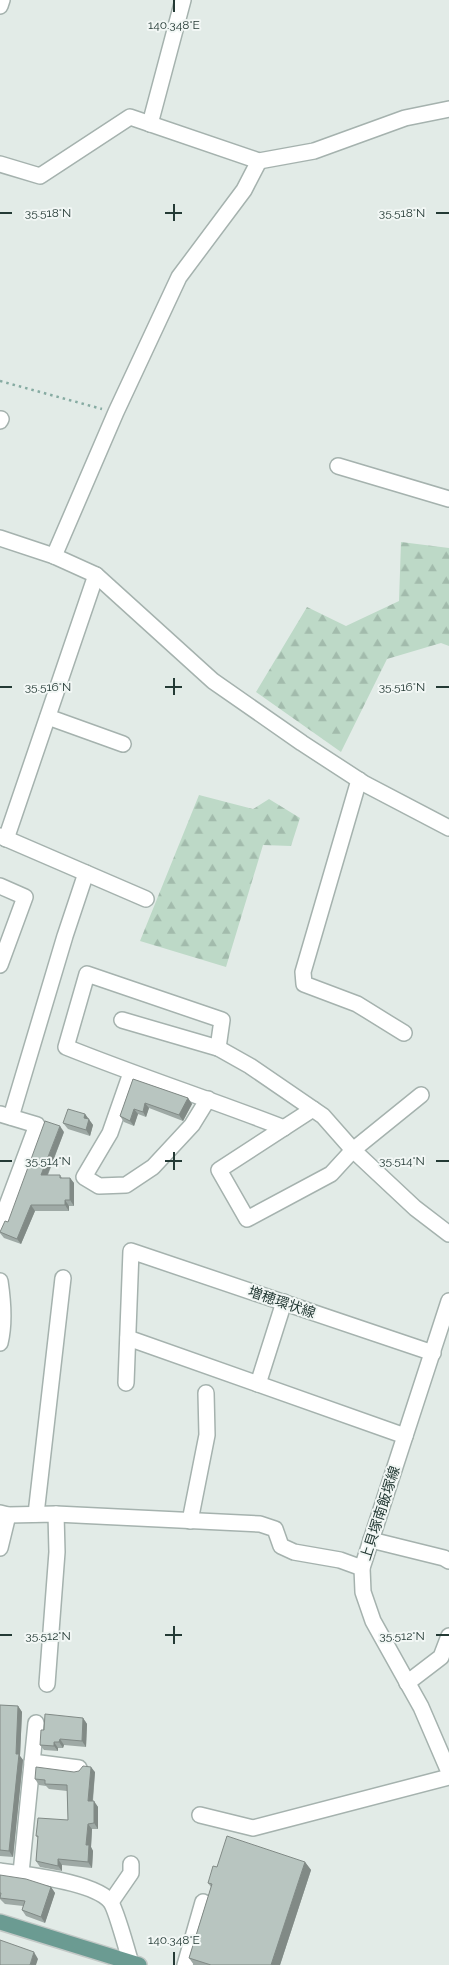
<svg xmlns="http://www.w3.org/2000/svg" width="449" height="1965" font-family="Raleway,'Noto Sans JP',sans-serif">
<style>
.forest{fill:url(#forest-firs)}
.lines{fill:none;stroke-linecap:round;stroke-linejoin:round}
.minor-casing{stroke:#a5b2ae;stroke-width:18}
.major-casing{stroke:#c2c8c6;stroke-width:18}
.path{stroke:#86aba2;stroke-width:2.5;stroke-dasharray:2.5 4;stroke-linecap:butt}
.minor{stroke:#fff;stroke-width:15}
.major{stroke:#6b9b92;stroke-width:15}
.wall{fill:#9ea9a5}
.shaded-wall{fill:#818a86}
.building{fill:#b8c5c0;stroke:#818a86}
.ticks{fill:none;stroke:#243a35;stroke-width:2}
.labels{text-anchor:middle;stroke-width:4;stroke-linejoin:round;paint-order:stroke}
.street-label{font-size:14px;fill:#243a35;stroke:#f2f7f5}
.ticks-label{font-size:12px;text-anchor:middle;fill:#243a35;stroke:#f2f7f5;stroke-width:4;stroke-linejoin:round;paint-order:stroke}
</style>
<defs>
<pattern id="forest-firs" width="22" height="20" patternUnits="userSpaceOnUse" patternTransform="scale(1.25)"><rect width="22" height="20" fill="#bdd9c7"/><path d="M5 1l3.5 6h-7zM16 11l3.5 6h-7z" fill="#a2bbac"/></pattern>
</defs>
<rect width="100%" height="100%" fill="#e2ebe7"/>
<!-- forest -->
<g class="forest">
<path d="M401,542L449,548V646L441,643L387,659L341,752L256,692L307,607L346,626L399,601Z"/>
<path d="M199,795L253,809L269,799L300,818L291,846L263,845L226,967L140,941Z"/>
</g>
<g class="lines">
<!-- minor casing -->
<g class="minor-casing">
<g id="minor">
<path d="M0,6L2,0"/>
<path d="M150,124L183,0"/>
<path d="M0,164L40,176L130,117L259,161L314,151L405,118L449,109"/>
<path d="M0,421L1,419"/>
<path d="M338,466L449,499"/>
<path d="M0,538L54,556L96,575L213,681L302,743L365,784L449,828"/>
<path d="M54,556L116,412L179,277L244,190L259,161"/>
<path d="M48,717L123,744"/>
<path d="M359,780L303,972L304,984L357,1004L404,1033"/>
<path d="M0,836L146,899"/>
<path d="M6,839L96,575"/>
<path d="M0,886L25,897L0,965"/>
<path d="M122,1020L218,1048L250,1066L323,1116L353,1150L415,1208L449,1234"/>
<path d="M218,1048L222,1020L87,974L66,1047C138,1076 212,1100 284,1128"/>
<path d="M131,1073L110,1133L84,1177L99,1186L126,1185L153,1167L192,1125L208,1099"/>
<path d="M313,1109L219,1170L247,1219L331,1174L353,1150L421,1095"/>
<path d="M0,1114L37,1125L0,1224"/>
<path d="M11,1117L65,936L86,873"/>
<path d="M0,1281C3,1301 5,1323 0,1343"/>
<path d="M449,1301L362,1568L363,1592L373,1621L421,1707L449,1772"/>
<path d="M128,1338L405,1436"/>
<path d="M126,1383L131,1251L433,1353"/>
<path d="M258,1384L284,1302"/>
<path d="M0,1513L8,1515L56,1514L260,1524L275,1529L281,1546L294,1552L340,1560L362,1568"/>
<path d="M36,1514L63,1278"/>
<path d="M190,1521L207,1435L206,1393"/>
<path d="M371,1540L444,1558L449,1561"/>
<path d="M0,1548L8,1515"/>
<path d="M407,1683L441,1657L449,1636"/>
<path d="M47,1684L57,1552L56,1514"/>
<path d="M32,1762L79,1768"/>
<path d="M200,1815L253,1828L449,1777"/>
<path d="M0,1871C25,1874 93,1882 110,1901C116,1908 127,1951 131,1963"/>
<path d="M21,1873L36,1723"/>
<path d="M111,1902L131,1873V1864"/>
<path d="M185,1965L203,1902"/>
</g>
</g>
<!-- major casing -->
<g class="major-casing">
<path id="major" d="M0,1922L139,1965"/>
</g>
<!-- path -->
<path class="path" d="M0,381L102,409"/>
<!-- minor -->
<use href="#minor" class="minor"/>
<!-- major -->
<use href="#major" class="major"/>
</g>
<!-- wall -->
<g class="wall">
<path d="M133,1079L188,1098L192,1104L183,1121L149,1108L146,1117L138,1114L134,1126L124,1122L120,1116Z"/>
<path d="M85,1114L93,1125L90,1136L68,1129L63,1123Z"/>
<path d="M64,1132L48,1175H60L62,1178H70L74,1183V1206H69V1211H35L21,1244L4,1238L0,1233L8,1222Z"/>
<path d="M0,1705L18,1706L22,1712L20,1756L23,1760L13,1857L0,1856Z"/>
<path d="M83,1718L87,1724L86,1747L64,1745L63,1748H58V1751L44,1750L40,1745L44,1730Z"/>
<path d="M74,1772H95L93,1801L98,1807V1829H92L91,1847L93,1851L92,1868L62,1865V1871L40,1867L36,1861L38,1838L36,1836L68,1820L67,1791L49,1789L46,1786L39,1785L35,1779Z"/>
<path d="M305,1862L311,1870L280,1965H194L189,1958L211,1887L208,1883L217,1867Z"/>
<path d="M0,1875L51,1887L55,1893L45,1923L26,1916L22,1910L23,1906L5,1904L0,1899Z"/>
</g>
<!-- shaded-wall -->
<g class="shaded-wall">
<path d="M188,1098L192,1104L183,1121L179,1115Z"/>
<path d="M145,1103L149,1108L146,1117L143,1112Z"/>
<path d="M134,1109L138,1114L134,1126L130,1121Z"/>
<path d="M85,1114L93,1125L90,1136L86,1130L84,1118Z"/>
<path d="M60,1126L64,1132L45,1181L41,1175Z"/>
<path d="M70,1178L74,1183V1206L70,1200Z"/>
<path d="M65,1200L69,1206V1211L65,1205Z"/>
<path d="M31,1205L35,1211L21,1244L17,1239Z"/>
<path d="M18,1706L22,1712L20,1756L23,1760L13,1857L9,1851Z"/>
<path d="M83,1718L87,1724L86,1747L82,1741Z"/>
<path d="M60,1739L64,1745L63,1748L59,1742Z"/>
<path d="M54,1742L58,1748V1751L54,1746Z"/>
<path d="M91,1767L95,1772L92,1807L88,1801Z"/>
<path d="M94,1801L98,1807V1829L94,1823Z"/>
<path d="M88,1824L92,1829L91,1847L93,1851L92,1868L88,1862L86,1845Z"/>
<path d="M58,1859L62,1865V1871L58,1866Z"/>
<path d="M305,1862L311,1870L280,1965H271Z"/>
<path d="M51,1887L55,1893L45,1923L41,1917Z"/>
<path d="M34,1952L38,1959L36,1965H30Z"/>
</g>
<!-- building -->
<g class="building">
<path d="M133,1079L188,1098L179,1115L145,1103L143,1112L134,1109L130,1121L120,1116Z"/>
<path d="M68,1109L85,1114L84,1118L89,1119L86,1130L63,1123Z"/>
<path d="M45,1121L60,1126L41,1175H60V1178H70V1200H65V1205H31L17,1239L0,1232L5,1221L8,1222Z"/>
<path d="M0,1705L18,1706L16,1754H19L9,1851L0,1850Z"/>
<path d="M45,1714L83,1718L82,1741L60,1739L59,1742H54V1746L40,1745L41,1730H44Z"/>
<path d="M83,1766L91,1767L88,1801H94V1823L88,1824L86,1845H89L88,1862L58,1859V1866L36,1861L38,1836H36L38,1818L68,1820L67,1785L45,1784V1780L35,1779L36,1767L74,1772L79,1771Z"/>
<path d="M227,1836L305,1862L271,1965H211L189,1958L212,1884L208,1883L213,1866L217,1867Z"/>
<path d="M0,1875L26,1879L51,1887L41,1917L22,1910L25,1901L0,1898L1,1893H0Z"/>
<path d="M0,1940L34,1952L30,1965H0Z"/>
</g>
<!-- ticks -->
<path class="ticks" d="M174,0V12M174,204V221M0,213H12M165,213H182M436,213H449M174,678V695M0,687H12M165,687H182M436,687H449M174,1152V1170M0,1161H12M165,1161H182M436,1161H449M174,1626V1644M0,1635H12M165,1635H182M436,1635H449M174,1952V1965"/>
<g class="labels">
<!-- street labels -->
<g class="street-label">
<text transform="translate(282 1302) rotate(19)" y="5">増穂環状線</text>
<text transform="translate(380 1513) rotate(-72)" y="5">上貝塚南飯塚線</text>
</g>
</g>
<g class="ticks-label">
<text x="174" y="29">140.348°E</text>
<text x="48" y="217">35.518°N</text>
<text x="402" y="217">35.518°N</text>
<text x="48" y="691">35.516°N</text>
<text x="402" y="691">35.516°N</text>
<text x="48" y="1165">35.514°N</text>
<text x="402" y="1165">35.514°N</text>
<text x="48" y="1640">35.512°N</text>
<text x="402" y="1640">35.512°N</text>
<text x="174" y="1944">140.348°E</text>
</g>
</svg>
